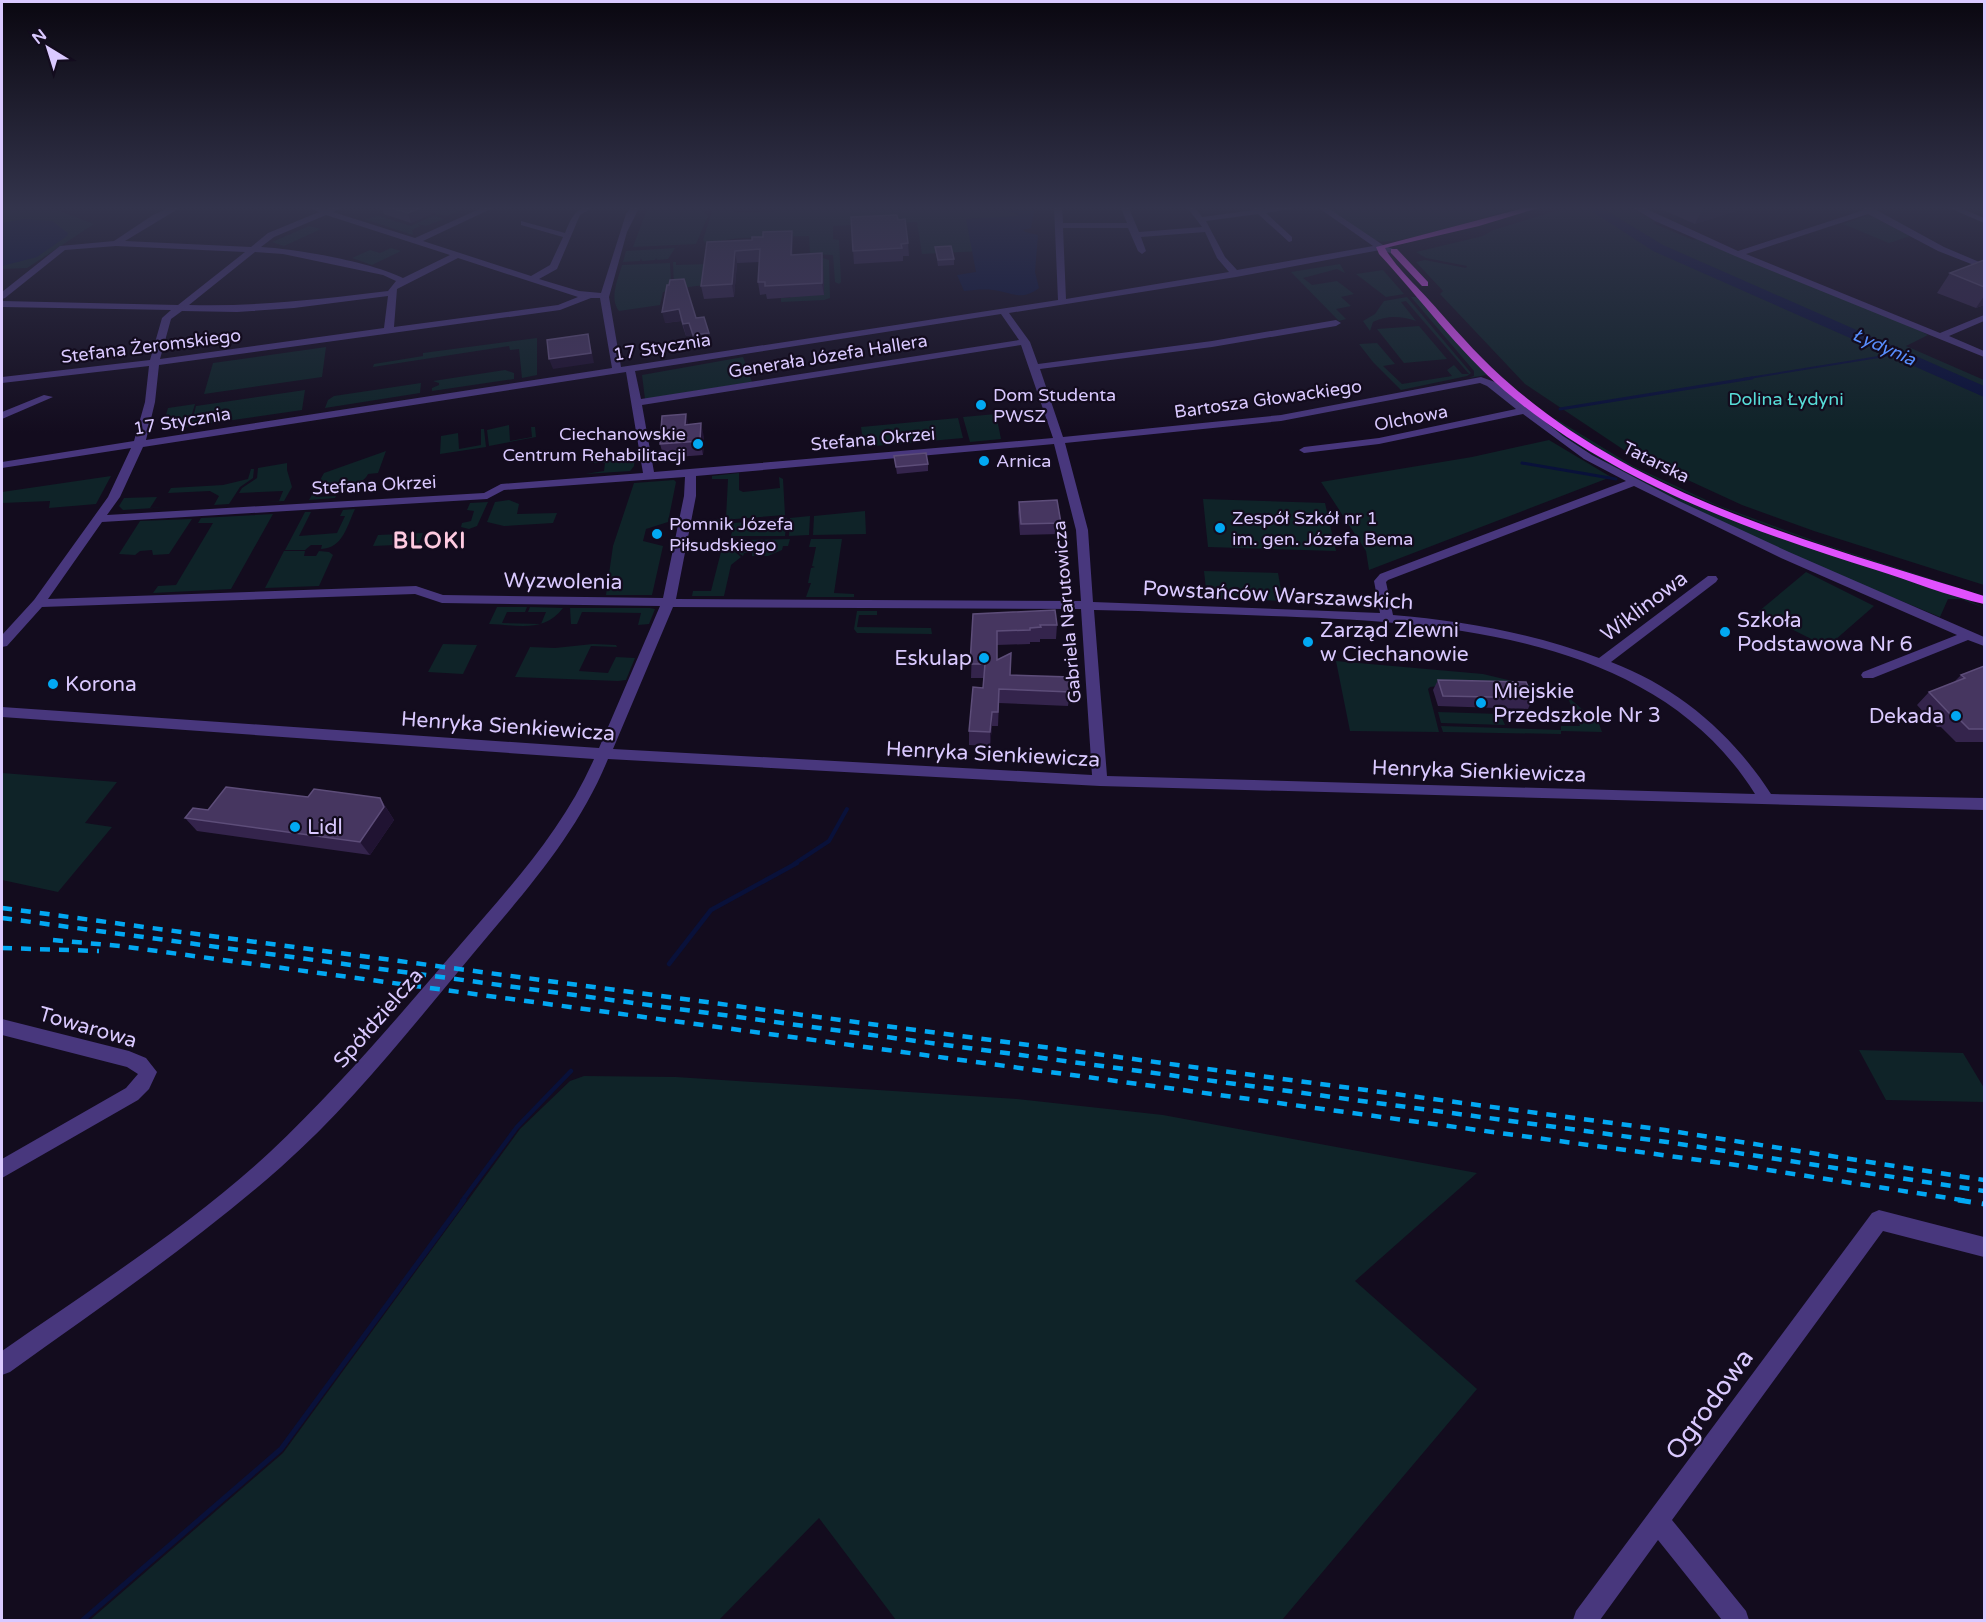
<svg xmlns="http://www.w3.org/2000/svg" width="1986" height="1622" font-family="'Varela Round',sans-serif">
<style>
.green{fill:#0f2328}
.water{fill:#09113a}
.lines{fill:none;stroke-linecap:round;stroke-linejoin:round}
.stream-far4{stroke:#09113a;stroke-width:2}
.stream-far3{stroke:#09113a;stroke-width:3}
.stream-far2{stroke:#09113a;stroke-width:4}
.stream-far1{stroke:#09113a;stroke-width:4.5}
.stream{stroke:#09113a;stroke-width:5}
.river{fill:#09113a;fill-rule:evenodd}
.minor{fill:#48377d;fill-rule:evenodd}
.major{fill:#e151fe;fill-rule:evenodd}
.rail-far1{stroke:#02a8f2;stroke-width:4.5;stroke-dasharray:10 9;stroke-linecap:butt}
.rail{stroke:#02a8f2;stroke-width:5;stroke-dasharray:13 11;stroke-linecap:butt}
.wall{fill:#34244c}
.shaded-wall{fill:#201332}
.building{fill:#463660;stroke:#5d4d79;stroke-width:1.5}
.poi-dot{fill:#02a8f2;stroke:#130c1e;stroke-width:2}
.labels{text-anchor:middle;stroke-width:4.5;stroke-linejoin:round;paint-order:stroke}
.far-street-label{font-size:18px;fill:#dac9ff;stroke:#130c1e}
.far-water-label{font-size:18px;font-style:italic;fill:#588efe;stroke:#130c1e}
.far-poi-label{font-size:18px;fill:#dac9ff;stroke:#130c1e;text-anchor:start}
.far-park-label{font-size:18px;fill:#57ddd8;stroke:#130c1e}
.street-label{font-size:21px;fill:#dac9ff;stroke:#130c1e}
.poi-label{font-size:21px;fill:#dac9ff;stroke:#130c1e;text-anchor:start}
.far-district-label{font-size:22px;font-weight:bold;letter-spacing:1.5px;fill:#ffcbe1;stroke:#130c1e}
.near-street-label{font-size:26px;fill:#dac9ff;stroke:#130c1e}
</style>
<rect width="100%" height="100%" fill="#130c1e"/>
<!-- green -->
<g class="green">
<path d="M2,206H47L94,224L27,268L2,269Z"/>
<path d="M412,206H470L447,216L439,214L435,216L444,219L426,226L417,224L420,226L412,230L413,235L364,219L373,218L370,217L379,216L411,226L437,214Z"/>
<path d="M651,206H684L678,221L685,206H735L734,213L778,211L780,206H989L1011,211L1020,217L981,251L922,254L917,222L833,226V239L839,240L841,282L839,284L835,282L833,255L810,254L809,236L739,238L706,243L703,240L712,212L710,206H704L702,211L708,216L696,244L633,247L647,209Z"/>
<path d="M1325,206H1521C1499,214 1396,246 1379,241C1360,236 1341,217 1325,206Z"/>
<path d="M1572,206H1628L1656,222L1653,223L1693,240L1697,239L1917,329L1928,335L1906,346L1984,380V585L1814,531L1742,505L1627,452L1525,384L1440,294L1443,291L1416,262L1425,260L1466,268L1467,266L1426,258L1416,252L1483,236L1493,230Z"/>
<path d="M1867,216L1875,218L1910,236L1889,243L1843,224Z"/>
<path d="M309,226L321,229L284,246L272,242Z"/>
<path d="M391,248L401,251L372,265L352,258L370,250L380,253Z"/>
<path d="M675,248L668,259L657,260L656,258L655,260L642,261L641,258L640,261L623,262L626,251Z"/>
<path d="M813,258H823L829,260L830,298L824,300L781,302V298H790Z"/>
<path d="M673,262H676V265L708,264L704,285L674,289Z"/>
<path d="M670,263L671,281L662,282L671,281L670,291L663,292L660,305L619,311C609,298 618,279 622,265Z"/>
<path d="M1340,264L1345,273L1337,269L1303,278L1312,285L1337,281L1354,294L1341,297L1351,306L1336,309L1346,319L1339,321L1291,272Z"/>
<path d="M1383,270L1404,294L1386,297L1356,274Z"/>
<path d="M1407,297L1471,373L1467,376L1401,390L1373,362L1359,344L1377,343L1395,364L1383,366L1402,384L1452,376L1447,370L1454,365L1462,374H1469L1406,301L1401,302L1416,321C1401,316 1387,315 1373,322L1370,331L1363,321L1375,314L1384,301Z"/>
<path d="M1411,297H1418L1509,394L1487,375L1468,378L1474,376V371Z"/>
<path d="M1419,326L1447,359L1404,363L1377,329Z"/>
<path d="M537,338V375L522,378L519,349L510,350L509,346L373,367L374,364L423,356V353Z"/>
<path d="M326,347L322,377L204,394L213,363Z"/>
<path d="M743,357L752,382L645,399L642,375Z"/>
<path d="M505,370L514,373V379L432,391V388L439,385V383L433,381Z"/>
<path d="M421,383L420,393L325,408L328,400L334,396Z"/>
<path d="M305,390L302,410L191,426L196,406Z"/>
<path d="M195,404L188,427L161,431L168,408Z"/>
<path d="M996,414L1001,439L970,442L963,417Z"/>
<path d="M958,418L963,438L864,447L861,427Z"/>
<path d="M1540,418L1682,498L1955,594L1984,608L1961,599H1948L1940,617C1802,560 1661,504 1538,419Z"/>
<path d="M1556,419L1633,466L1717,505L1823,544L1984,596C1866,559 1747,525 1636,469C1607,455 1581,437 1554,420Z"/>
<path d="M509,425L510,441L532,437L531,427H535L536,437L489,446L487,430Z"/>
<path d="M481,429H484L486,447L440,454L441,436L458,433L459,449L481,445Z"/>
<path d="M1549,440L1611,477L1369,570L1366,551L1321,482L1472,457Z"/>
<path d="M386,451L378,473L368,474C362,488 336,484 323,485L316,497L336,496L335,498L309,500L324,473Z"/>
<path d="M635,458L634,466L630,471L585,474L604,471L605,463H587Z"/>
<path d="M287,463V470L292,487L284,501L261,502L279,501L283,491L239,493L242,488L257,478L258,468Z"/>
<path d="M251,469H254L253,478L240,487L229,504L214,505L219,496L210,491L168,493L171,488L223,485L248,479Z"/>
<path d="M739,473V490L743,492L780,488L779,477L783,479L785,515L709,521L726,518L728,479H712V476Z"/>
<path d="M111,476L96,504L49,508L50,501L2,503V492Z"/>
<path d="M674,480L676,482L668,522L646,529L643,541L663,546L652,595H606L613,546L634,483Z"/>
<path d="M157,497L150,508L169,507L123,510L119,506L124,498Z"/>
<path d="M1203,499L1325,503L1336,551L1208,547Z"/>
<path d="M509,500L519,504L517,514L557,513L553,523L504,526L487,522L495,502Z"/>
<path d="M488,502L477,526L469,529L461,527L462,523L471,521L474,511L467,510L470,503Z"/>
<path d="M355,509C347,526 343,548 321,549L322,545H311L305,550H285L305,512H311L299,536L337,533L345,516H340L343,510Z"/>
<path d="M865,511L866,534L813,535L814,516Z"/>
<path d="M273,514L231,589L153,593L158,586L176,585L213,523H198L201,518Z"/>
<path d="M810,516L809,535L789,536L790,518Z"/>
<path d="M787,518L785,536H731L734,523Z"/>
<path d="M192,519L169,554L153,555L152,550L140,551L135,555L119,554L140,521Z"/>
<path d="M423,533L419,544L373,546L378,535Z"/>
<path d="M790,539L788,546H783L782,550L768,556H752V553H744L743,556L726,544L741,557L731,565L724,596H692L693,591H711L723,544H707L706,541Z"/>
<path d="M811,539H842L834,593L854,594V597H806L811,583H808L811,568L815,567L812,566L816,547H809Z"/>
<path d="M284,551H305L304,556H316L319,551L329,552L333,555L319,586L265,588Z"/>
<path d="M1204,571L1278,573L1283,601L1207,598Z"/>
<path d="M1806,572L1874,606L1827,647L1758,612Z"/>
<path d="M497,607H527L525,612H507L502,623L541,624L546,612H528L530,607L563,608C544,633 518,625 489,624Z"/>
<path d="M570,608H650L655,609L649,624L638,625L641,613L582,612L577,624H571Z"/>
<path d="M857,611H877V615H859L857,627L931,628L932,634L857,633L854,629Z"/>
<path d="M443,644L477,645L463,674L428,672Z"/>
<path d="M593,644L616,645L617,647L591,646L579,671L608,673L616,657L635,658L626,680L618,681L515,677L530,647L555,648Z"/>
<path d="M1336,661L1483,674L1558,692L1544,694L1470,682L1430,687L1428,689L1439,732L1350,731Z"/>
<path d="M1567,696L1599,724L1602,732L1561,731V734L1443,732L1441,726L1561,730V726H1580Z"/>
<path d="M1438,712L1500,714L1505,725L1441,723Z"/>
<path d="M2,773L117,782L85,823L112,827L58,892L2,880Z"/>
<path d="M1859,1050L1963,1053L1984,1088V1102L1886,1100Z"/>
<path d="M584,1076L676,1077L1017,1099L1163,1115L1477,1173L1355,1281L1477,1389L1282,1620H896L819,1518L719,1620H90L283,1453L520,1129L570,1081Z"/>
</g>
<!-- water -->
<g class="water">
<path d="M986,206H1035L1031,228L1023,230L1025,232L1038,235L1035,272L1039,288C1020,302 1012,292 993,290C984,289 974,290 964,291L957,275L976,272L966,219L1018,216L1017,213Z"/>
<path d="M24,219L52,221L68,233L67,236L37,257L2,266V223Z"/>
</g>
<g class="lines">
<!-- stream-far4 -->
<path class="stream-far4" d="M1743,379L1897,354"/>
<!-- stream-far3 -->
<g class="stream-far3">
<path d="M1560,409L1752,378"/>
<path d="M1522,463L1616,479"/>
</g>
<!-- stream-far2 -->
<path class="stream-far2" d="M794,864L829,841L847,809"/>
<!-- stream-far1 -->
<g class="stream-far1">
<path d="M669,964L711,910L797,863"/>
<path d="M462,1201L517,1127L571,1071"/>
</g>
<!-- stream -->
<path class="stream" d="M83,1620L281,1449L464,1200"/>
<!-- river -->
<path class="river" d="M1584,206H1599L1663,245L1984,386V397L1653,251Z"/>
<!-- minor -->
<g class="minor">
<path d="M173,206H183L125,241L251,247L268,233L319,212L304,206L326,209L333,206H344L333,212L415,238L486,206H497L423,241L531,276L550,265L563,237L521,225V221L565,233C572,216 576,206 596,206L580,215L557,269L539,279L579,291L601,293L626,214L632,206H640L627,232L609,297L621,367L1058,300L1054,206H1062L1063,223H1127L1120,206H1128L1139,232L1202,227L1186,206H1194L1202,217L1254,210L1252,208L1254,206L1262,209L1308,206L1266,213L1292,237V241L1289,242L1258,214L1206,221L1225,257L1237,270L1373,246L1316,206H1325L1383,245L1398,251L1394,254L1380,250L1236,277L1009,313L1030,342L1038,364L1212,341L1336,320L1341,323L1336,326L1212,347L1040,369L1063,437L1281,415L1481,377L1495,382L1563,436L1592,455L1679,501L1789,552L1984,637V646L1968,640L1873,678H1863L1861,675L1863,672L1957,635L1781,558L1634,486L1388,580L1386,582L1393,615C1463,621 1533,633 1599,658L1708,576H1716L1718,579L1716,582L1611,662C1679,688 1732,734 1771,794L1984,798V810L1100,786L608,759C577,835 523,894 472,955C411,1028 352,1104 281,1167C196,1242 102,1306 10,1372L2,1375V1351C92,1288 189,1227 270,1152C339,1087 399,1016 460,945C510,887 563,830 594,759L2,717V707L599,748L660,606L442,603L415,594L42,607L7,646L2,647V635L34,600L108,497L131,448L2,468V462L134,441L145,402L149,366L2,383V377L150,360L162,318L171,310L2,307V301L178,305L245,252L116,246L65,250L5,298L2,299V292L60,246L114,241L153,215ZM326,215L450,255L403,278C371,262 297,249 261,247L274,237ZM1063,228H1128L1138,251L1142,254L1146,251L1141,237L1205,232L1217,258L1229,272L1066,299ZM255,252L283,254L383,275L396,281L388,291C321,299 256,307 189,305ZM458,258L575,296L578,297L558,305L394,327L397,289ZM388,296L384,328L160,359L171,319L182,311L237,312L294,308ZM591,298H600L612,368L146,440L155,402L159,365L560,310ZM1001,314L1019,340L641,399L635,371ZM1021,345L1053,438L654,472L642,405ZM626,372L643,473L501,484L484,493L107,515L120,497L143,447ZM1480,383L1487,386L1516,409L1379,438L1304,447L1299,450L1304,453L1379,444L1523,414L1584,459L1626,481L1380,574L1374,581L1380,613L1093,602L1088,530L1065,443L1281,421ZM1054,444L1076,530L1081,601L676,599L696,496V476ZM685,477L684,496L663,598L443,595L416,586L48,599L102,522L487,499L504,490ZM673,607L1081,609L1092,775L613,749ZM1094,610C1153,611 1212,614 1271,616C1441,622 1655,634 1755,794L1107,776Z"/>
<path d="M1630,206H1640L1738,251L1864,210L1861,206H1869L1944,247L1984,264V269L1938,251L1868,214L1746,254L1940,333L1984,315V321L1949,336L1984,351V357L1735,256L1655,221Z"/>
<path d="M1945,206H1956L1984,218V223Z"/>
<path d="M44,395L53,397L2,419V412Z"/>
<path d="M2,1019L129,1051L146,1058L157,1072L149,1089L138,1100L2,1178V1159L126,1088L138,1074L127,1067L2,1035Z"/>
<path d="M1879,1210L1984,1237V1257L1883,1231L1672,1520L1746,1611L1749,1620H1722L1658,1540L1600,1620H1573L1576,1611L1872,1213Z"/>
</g>
<!-- major -->
<g class="major">
<path d="M1532,206H1545L1479,226L1385,248C1394,266 1424,293 1438,310C1461,336 1484,362 1511,385C1643,500 1821,545 1984,596V604C1948,596 1911,581 1876,570C1744,529 1612,481 1505,391C1458,351 1421,299 1379,254L1376,247Z"/>
<path d="M1391,249H1397L1428,282V286H1422L1391,253Z"/>
</g>
<!-- rail-far1 -->
<g class="rail-far1">
<path d="M2,908L1665,1130L1984,1180"/>
<path d="M2,918L1667,1142L1984,1191"/>
<path d="M53,940L120,946L1736,1165L1968,1201"/>
<path d="M2,948L99,951"/>
</g>
<!-- rail -->
<path class="rail" d="M1958,1200L1984,1204"/>
</g>
<!-- wall -->
<g class="wall">
<path d="M381,206H430L433,213L411,223L384,214Z"/>
<path d="M1654,206H1751L1695,224Z"/>
<path d="M851,217L898,220L908,243L909,256H903V261L854,264Z"/>
<path d="M792,231L793,243V255L823,266L824,295L767,299L766,294L760,295L758,282L759,262L737,263L734,297L704,299L701,286L707,242L752,240Z"/>
<path d="M935,247L954,259V265L938,266Z"/>
<path d="M1984,260V305L1976,308L1937,293L1950,273Z"/>
<path d="M669,285L709,333L712,345L695,347L692,335L686,336L681,321L665,323Z"/>
<path d="M688,425L704,437L703,455L664,458L660,444Z"/>
<path d="M894,456L928,464V471L897,474Z"/>
<path d="M1019,502L1061,523L1060,534L1020,535L1018,512Z"/>
<path d="M973,614L1057,625L1056,639H1040V642H1030V644L997,645V660L1010,675L1070,692L1068,706L999,703L998,726H992L990,746L969,745V731L983,688L984,678H971Z"/>
<path d="M1984,666V742H1956L1941,727H1937L1917,705L1929,692L1954,682L1961,675Z"/>
<path d="M1438,680L1533,698L1528,709L1438,706L1433,690Z"/>
<path d="M308,797L380,798L394,820L370,855L197,831L185,818L208,810Z"/>
</g>
<!-- shaded-wall -->
<g class="shaded-wall">
<path d="M425,206H430L433,213L411,223L408,213Z"/>
<path d="M1704,206H1751L1695,224Z"/>
<path d="M792,231L793,243V267L791,255Z"/>
<path d="M735,251L737,263L734,297L732,284Z"/>
<path d="M822,253L823,266L824,295L822,283Z"/>
<path d="M1984,296V305L1976,308Z"/>
<path d="M679,309L681,321L665,323L662,312Z"/>
<path d="M689,323L692,335L686,336L683,324Z"/>
<path d="M709,333L712,345L695,347L693,335Z"/>
<path d="M588,334L594,363L553,369L549,359Z"/>
<path d="M686,414L689,428L685,425Z"/>
<path d="M701,423L704,437L703,455L700,441Z"/>
<path d="M992,712V726L990,746V732Z"/>
<path d="M380,798L394,820L370,855L360,842Z"/>
</g>
<!-- building -->
<g class="building">
<path d="M384,206H425L408,213Z"/>
<path d="M897,215L898,220L905,219L908,243L901,244L902,248L853,251L851,217Z"/>
<path d="M792,231L791,255L822,253V283L765,286V282H758L760,249L735,251L732,284L701,286L707,242L752,240V237H763V232Z"/>
<path d="M951,246L954,259L938,260L935,247Z"/>
<path d="M1984,260V287L1950,273Z"/>
<path d="M684,279L696,318L704,317L709,333L693,335L689,323L683,324L679,309L662,312L667,285H669L670,280Z"/>
<path d="M588,334L591,353L549,359L547,340Z"/>
<path d="M686,414L685,425L701,423L700,441L660,444L662,416Z"/>
<path d="M926,453L928,464L896,467L894,456Z"/>
<path d="M1057,500L1061,523L1021,524L1019,502Z"/>
<path d="M1055,610L1057,625H1040L1041,627L1030,628V630L997,631V660L1011,653L1010,675L1070,677V692L999,689L998,712H992L990,732L969,731L973,687L983,688L985,664H970L973,614Z"/>
<path d="M1984,666V729H1969L1954,714H1950L1929,692L1965,678L1961,675Z"/>
<path d="M1438,680L1526,682L1533,698L1443,696Z"/>
<path d="M226,787L308,797L314,789L380,798L384,807L360,842L185,818L193,808L208,810Z"/>
</g>
<!-- sky -->
<linearGradient id="sky" x2="0" y2="1"><stop stop-color="#0a0710"/><stop offset="0.48" stop-color="#33344c"/><stop offset="1" stop-color="#33344c" stop-opacity="0"/></linearGradient>
<rect width="1986" height="433" fill="url(#sky)"/>
<!-- markers -->
<g class="poi-dot">
<circle cx="981" cy="405" r="6"/>
<circle cx="698" cy="444" r="6"/>
<circle cx="984" cy="461" r="6"/>
<circle cx="1220" cy="528" r="6"/>
<circle cx="657" cy="534" r="6"/>
<circle cx="1725" cy="632" r="6"/>
<circle cx="1308" cy="642" r="6"/>
<circle cx="984" cy="658" r="6"/>
<circle cx="53" cy="684" r="6"/>
<circle cx="1481" cy="703" r="6"/>
<circle cx="1956" cy="716" r="6"/>
<circle cx="295" cy="827" r="6"/>
</g>
<g class="labels">
<!-- far-street labels -->
<g class="far-street-label">
<text transform="translate(151 346) rotate(-7)" y="6">Stefana Żeromskiego</text>
<text transform="translate(662 347) rotate(-9)" y="6">17 Stycznia</text>
<text transform="translate(828 356) rotate(-9)" y="6">Generała Józefa Hallera</text>
<text transform="translate(1268 399) rotate(-8)" y="6">Bartosza Głowackiego</text>
<text transform="translate(1411 418) rotate(-11)" y="6">Olchowa</text>
<text transform="translate(182 421) rotate(-9)" y="6">17 Stycznia</text>
<text transform="translate(873 439) rotate(-5)" y="6">Stefana Okrzei</text>
<text transform="translate(1656 462) rotate(26)" y="6">Tatarska</text>
<text transform="translate(374 485) rotate(-3)" y="6">Stefana Okrzei</text>
<text transform="translate(1067 612) rotate(-95)" y="6">Gabriela Narutowicza</text>
</g>
<!-- far-water labels -->
<g class="far-water-label">
<text transform="translate(1884 347) rotate(24)" y="6">Łydynia</text>
</g>
<!-- far-poi labels -->
<g class="far-poi-label">
<text x="993" y="401">Dom Studenta<tspan x="993" dy="21">PWSZ</tspan></text>
<text x="686" y="440" text-anchor="end">Ciechanowskie<tspan x="686" dy="21">Centrum Rehabilitacji</tspan></text>
<text x="996" y="467">Arnica</text>
<text x="1232" y="524">Zespół Szkół nr 1<tspan x="1232" dy="21">im. gen. Józefa Bema</tspan></text>
<text x="669" y="530">Pomnik Józefa<tspan x="669" dy="21">Piłsudskiego</tspan></text>
</g>
<!-- far-park labels -->
<g class="far-park-label">
<text x="1786" y="405">Dolina Łydyni</text>
</g>
<!-- street labels -->
<g class="street-label">
<text transform="translate(563 581) rotate(1)" y="7">Wyzwolenia</text>
<text transform="translate(1278 595) rotate(3)" y="7">Powstańców Warszawskich</text>
<text transform="translate(1644 606) rotate(-37)" y="7">Wiklinowa</text>
<text transform="translate(508 726) rotate(4)" y="7">Henryka Sienkiewicza</text>
<text transform="translate(993 754) rotate(3)" y="7">Henryka Sienkiewicza</text>
<text transform="translate(1479 771) rotate(2)" y="7">Henryka Sienkiewicza</text>
<text transform="translate(378 1018) rotate(-49)" y="7">Spółdzielcza</text>
<text transform="translate(88 1027) rotate(16)" y="7">Towarowa</text>
</g>
<!-- poi labels -->
<g class="poi-label">
<text x="1737" y="627">Szkoła<tspan x="1737" dy="24">Podstawowa Nr 6</tspan></text>
<text x="1320" y="637">Zarząd Zlewni<tspan x="1320" dy="24">w Ciechanowie</tspan></text>
<text x="972" y="665" text-anchor="end">Eskulap</text>
<text x="65" y="691">Korona</text>
<text x="1493" y="698">Miejskie<tspan x="1493" dy="24">Przedszkole Nr 3</tspan></text>
<text x="1944" y="723" text-anchor="end">Dekada</text>
<text x="307" y="834">Lidl</text>
</g>
<!-- far-district labels -->
<g class="far-district-label">
<text x="430" y="548">BLOKI</text>
</g>
<!-- near-street labels -->
<g class="near-street-label">
<text transform="translate(1709 1404) rotate(-54)" y="9">Ogrodowa</text>
</g>
</g>
<!-- border -->
<rect width="1986" height="1622" fill="none" stroke="#dac9ff" stroke-width="6"/>
<!-- north arrow -->
<g transform="translate(48 48) rotate(322)" stroke="#130c1e" stroke-width="4.5" paint-order="stroke">
<path d="M0-4.5L10 22L0 15L-10 22Z" fill="#dac9ff"/>
<text y="-9" font-size="16" font-weight="bold" text-anchor="middle" fill="#dac9ff">N</text>
</g>
</svg>
